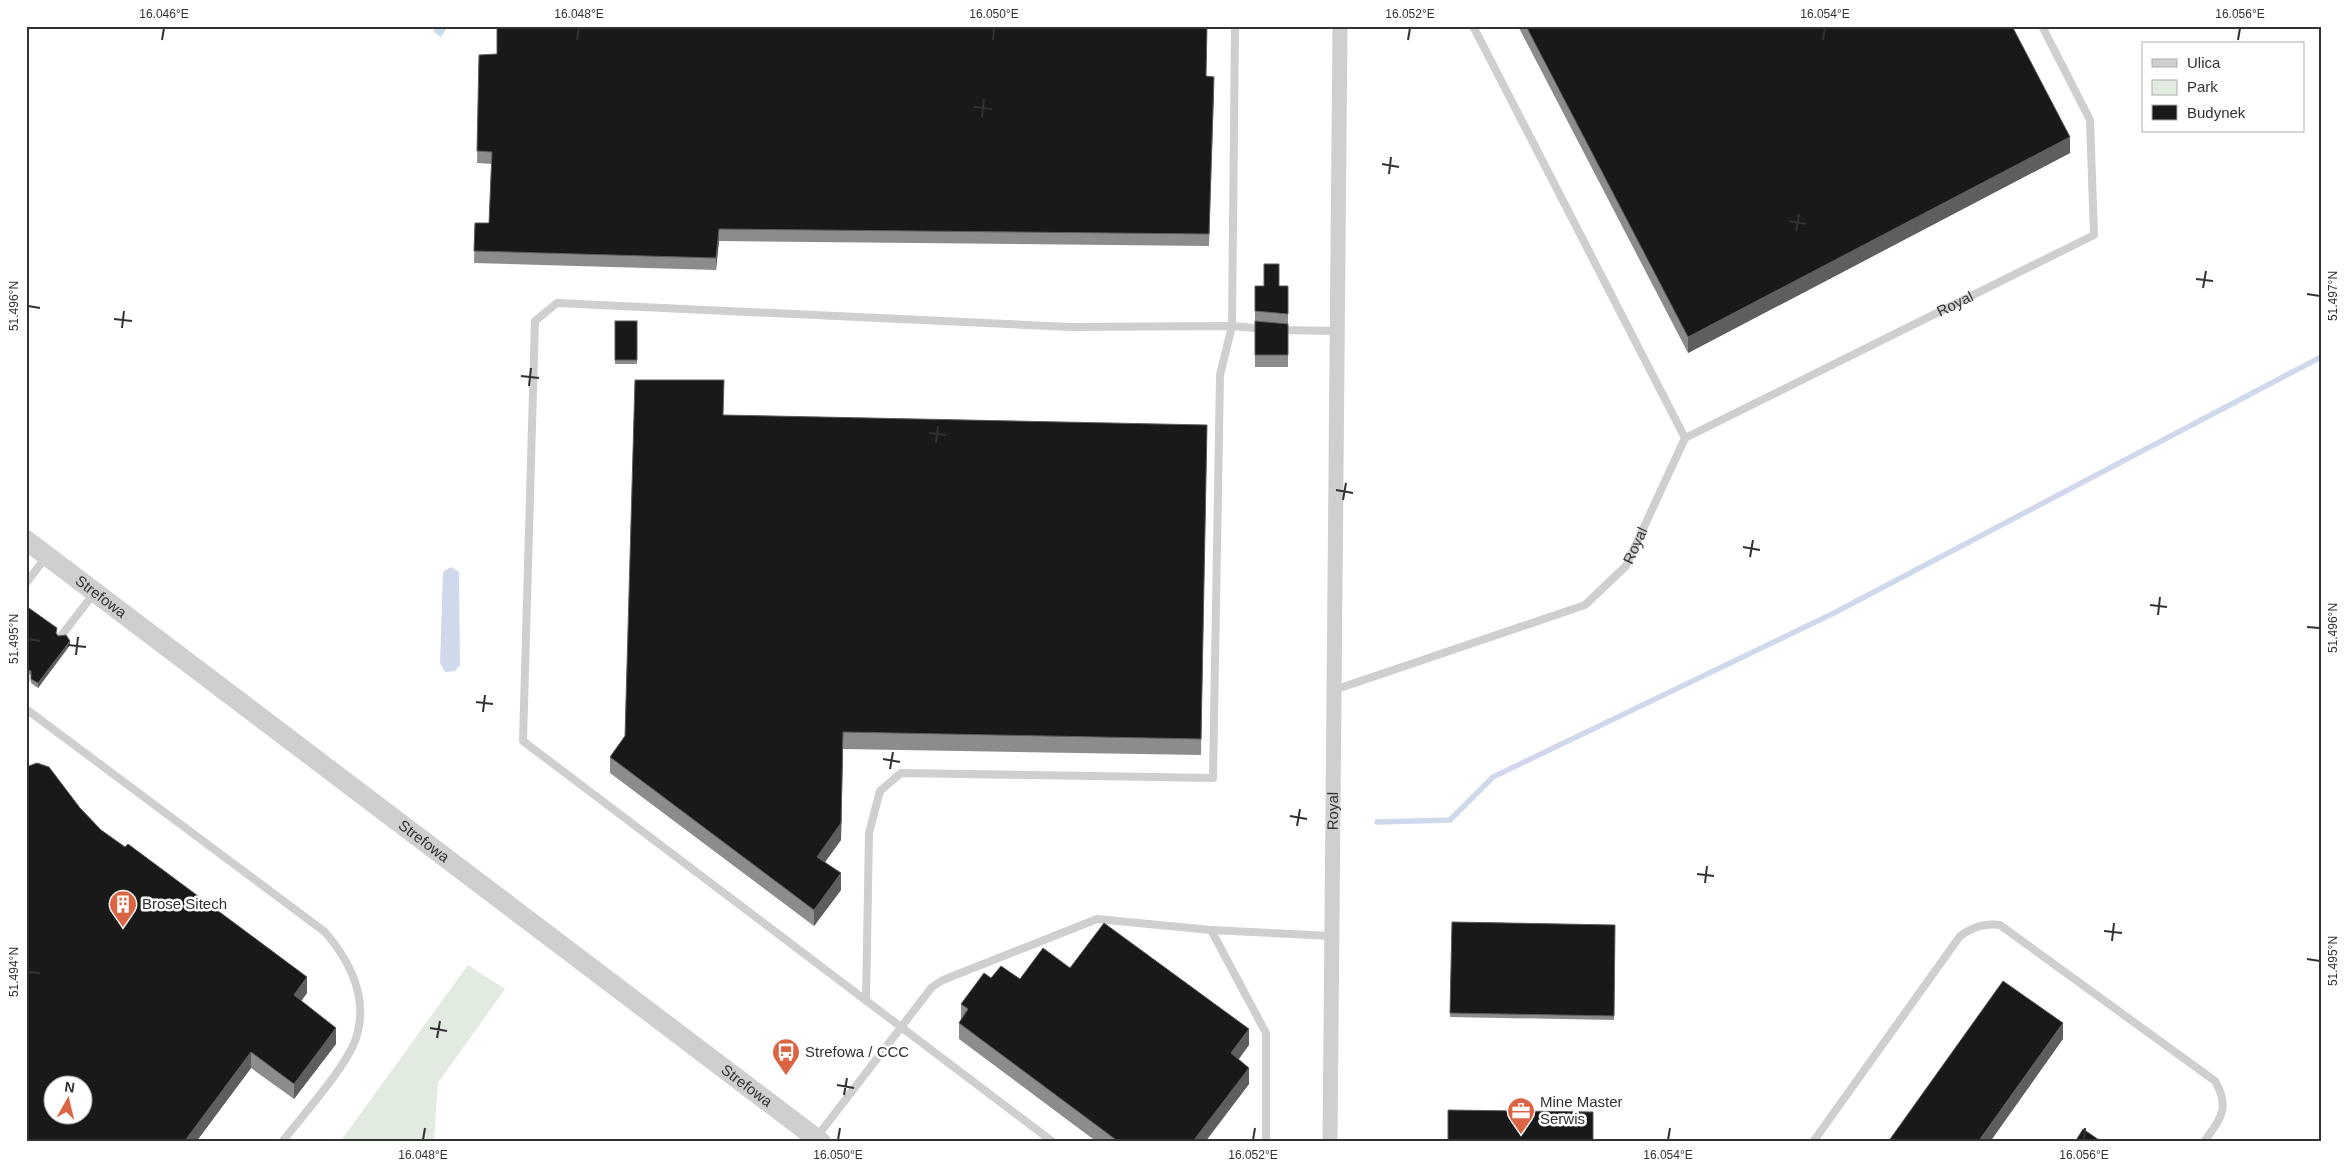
<svg xmlns="http://www.w3.org/2000/svg" width="2347" height="1168" font-family="Arial,sans-serif">
<style>
.green{fill:#e2ebdf}
.water{fill:#d0d9ec}
.lines{fill:none;stroke-linecap:round;stroke-linejoin:round}
.stream{stroke:#d0d9ec;stroke-width:5.5}
.service{stroke:#cfcfcf;stroke-width:8}
.minor{stroke:#cfcfcf;stroke-width:15}
.tertiary{stroke:#cfcfcf;stroke-width:20}
.wall{fill:#8c8c8c}
.shaded-wall{fill:#5e5e5e}
.building{fill:#191919;stroke:#5e5e5e;fill-rule:evenodd}
.ticks{fill:none;stroke:#323232;stroke-width:2}
.labels{text-anchor:middle;stroke-width:5;stroke-linejoin:round;paint-order:stroke}
.street-label{font-size:15px;fill:#323232;stroke:#fff}
.poi-label{font-size:15px;fill:#323232;stroke:#fff;text-anchor:start}
.neatline{fill:none;stroke:#323232;stroke-width:2}
.ticks-label{font-size:12px;text-anchor:middle;fill:#323232}
</style>
<rect width="100%" height="100%" fill="#fff"/>
<!-- green -->
<path class="green" d="M468,965L505,989L438,1083L434,1142H340Z"/>
<!-- water -->
<g class="water">
<path d="M434,26H448L441,37L434,32Z"/>
<path d="M451,567L459,572L460,665L455,671L445,672L440,663L443,572Z"/>
</g>
<g class="lines">
<!-- stream -->
<path class="stream" d="M1377,822L1450,820L1493,777L1832,614L2321,357"/>
<!-- service -->
<g class="service">
<path d="M1235,26L1232,326L1265,329"/>
<path d="M1473,26L1685,438"/>
<path d="M1279,330L1337,331"/>
<path d="M26,583L46,557"/>
<path d="M61,636L95,592"/>
<path d="M26,680L27,679"/>
<path id="s1" d="M1334,690L1585,605L1626,566L1685,438L2094,235L2090,120L2042,26"/>
<path d="M26,709L325,932C349,960 368,996 357,1035C350,1063 302,1116 282,1142"/>
<path d="M1211,930L1332,936"/>
<path d="M866,1001L869,833L880,791L901,773L1213,778L1220,375L1232,326L1070,327L557,303L535,321L523,741L1053,1142"/>
<path d="M816,1138L932,987L943,980L1097,919L1211,930L1266,1033V1142"/>
<path d="M1813,1142L1960,936C1973,927 1984,923 2000,925L2215,1081C2231,1109 2220,1119 2204,1142"/>
</g>
<!-- minor -->
<path class="minor" id="s2" d="M1330,1142L1340,26"/>
<!-- tertiary -->
<path class="tertiary" id="s3" d="M26,540L821,1142"/>
</g>
<!-- wall -->
<g class="wall">
<path d="M1518,26H2012L2070,153L1688,353Z"/>
<path d="M479,55L1206,76L1214,89L1209,246L719,241L716,270L474,263L475,223H489L492,164L477,163Z"/>
<rect x="1255" y="286" width="33" height="81"/>
<rect x="615" y="321" width="22" height="43"/>
<path d="M1207,425L1201,755L843,749L841,840L825,862L841,890L814,926L610,773V757L625,736Z"/>
<path d="M26,606L58,636L70,645L38,688L31,683V675L26,674Z"/>
<path d="M80,808L101,830L307,993L301,1001L336,1044L294,1099L251,1068L196,1142H26Z"/>
<path d="M1452,922L1615,925L1614,1020L1450,1017Z"/>
<path d="M1070,968L1249,1045L1238,1059L1249,1084L1205,1142H1097L959,1039V1023L961,1019V1004L991,978L1020,979Z"/>
</g>
<!-- shaded-wall -->
<g class="shaded-wall">
<path d="M2070,137V153L1688,353V337Z"/>
<path d="M719,229V241L716,270V258Z"/>
<path d="M70,641V645L38,688V683Z"/>
<path d="M843,732L841,840L817,873V857Z"/>
<path d="M841,873V890L814,926V910Z"/>
<path d="M307,977V993L294,1011V995Z"/>
<path d="M2063,1023V1039L1990,1142H1978Z"/>
<path d="M336,1028V1044L294,1099V1084Z"/>
<path d="M1249,1029V1045L1231,1070V1053Z"/>
<path d="M251,1052V1068L196,1142H184Z"/>
<path d="M1249,1068V1084L1205,1142H1194V1140Z"/>
</g>
<!-- building -->
<g class="building">
<path d="M497,26H1207L1206,76L1214,77L1209,234L719,229L716,258L474,251L475,223H489L492,152L477,151L479,55L497,54Z"/>
<path d="M1526,26H2012L2070,137L1688,337Z"/>
<path d="M1264,264H1279V286H1288V314L1255,311V286H1264Z"/>
<rect x="615" y="321" width="22" height="39"/>
<path d="M1255,321L1288,324V355H1255Z"/>
<path d="M635,380H724L723,415L1207,425L1201,739L843,732L841,823L817,857L841,873L814,910L610,757L625,736Z"/>
<path d="M26,606L57,628L56,633L58,636L66,635L70,641L38,683L31,679V671L26,669Z"/>
<path d="M37,763L49,767L80,808L101,830L125,847L128,844L307,977L294,995L336,1028L294,1084L251,1052L184,1142H26V767ZM52,1086H82V1116H52Z"/>
<path d="M1452,922L1615,925L1614,1016L1450,1013Z"/>
<path d="M1104,923L1249,1029L1231,1053L1249,1068L1194,1140L1196,1142H1119L959,1023L968,1009L961,1004L984,973L991,978L1001,966L1020,979L1043,948L1070,968Z"/>
<path d="M2003,981L2063,1023L1978,1142H1888Z"/>
<path d="M1448,1110L1593,1112V1142H1448Z"/>
<path d="M2083,1129L2102,1142H2075Z"/>
</g>
<!-- ticks -->
<path class="ticks" d="M162,40L164,28M577,40L579,28M993,40L994,28M1408,40L1410,28M1823,40L1825,28M2238,40L2240,28M974,107L992,109M982,117L984,99M1382,164L1399,167M1389,174L1391,157M1789,221L1806,224M1796,231L1799,214M2196,279L2213,281M2203,288L2206,271M2307,294L2320,296M28,306L40,308M114,319L132,321M122,328L124,311M521,376L539,378M529,386L531,368M929,433L946,435M936,443L938,426M1336,490L1353,493M1343,500L1346,483M1743,547L1760,550M1750,557L1753,540M2150,605L2167,607M2158,615L2160,597M2307,627L2320,628M28,639L40,641M68,645L86,647M76,655L78,637M476,702L493,704M483,712L485,695M883,759L900,762M890,769L893,752M1290,816L1307,819M1297,826L1300,809M1697,874L1714,876M1705,883L1707,866M2104,931L2122,933M2112,941L2114,923M2307,959L2320,961M28,972L40,973M430,1028L447,1031M437,1038L440,1021M837,1085L854,1088M844,1095L847,1078M423,1140L425,1128M838,1140L840,1128M1253,1140L1255,1128M1668,1140L1670,1128M2084,1140L2085,1128"/>
<!-- icons -->
<defs>
<g id="building-pin" transform="scale(1.4375)"><path d="M0 17L-7.5 6A9.5 9.5 0 1 1 7.5 6Z" fill="#db6443" stroke="#fff"/><path d="M-4-6H4V6H1V3H-1V6H-4ZM-2.5-4.3h1.7v1.8h-1.7ZM.8-4.3h1.7v1.8H.8ZM-2.5-1h1.7V.8h-1.7ZM.8-1h1.7V.8H.8Z" fill="#fff"/></g>
<g id="bus-pin" transform="scale(1.4375)"><path d="M0 17L-7.5 6A9.5 9.5 0 1 1 7.5 6Z" fill="#db6443" stroke="#fff"/><path d="M-5-6H5V4H4V6H2V4H-2V6H-4V4H-5ZM-3.5-4V0h7V-4ZM-3.5 1.2v1.5H-2V1.2ZM2 1.2v1.5H3.5V1.2Z" fill="#fff"/></g>
<g id="office-pin" transform="scale(1.4375)"><path d="M0 17L-7.5 6A9.5 9.5 0 1 1 7.5 6Z" fill="#db6443" stroke="#fff"/><path d="M-6-3h4V-5.5h4V-3h4V5H-6ZM-1-4.5V-3h2v-1.5ZM-6 0V1H6V0Z" fill="#fff"/></g>
</defs>
<g fill-rule="evenodd">
<use href="#building-pin" x="123" y="904"/>
<use href="#bus-pin" x="786" y="1052"/>
<use href="#office-pin" x="1521" y="1111"/>
</g>
<g class="labels">
<!-- street labels -->
<g class="street-label">
<text dy="5" stroke="none"><textPath href="#s1" startOffset="764">Royal</textPath></text>
<text dy="5" stroke="none"><textPath href="#s1" startOffset="344">Royal</textPath></text>
<text dy="5" stroke="none"><textPath href="#s3" startOffset="94">Strefowa</textPath></text>
<text dy="5" stroke="none"><textPath href="#s2" startOffset="331">Royal</textPath></text>
<text dy="5" stroke="none"><textPath href="#s3" startOffset="499">Strefowa</textPath></text>
<text dy="5" stroke="none"><textPath href="#s3" startOffset="904">Strefowa</textPath></text>
</g>
<!-- poi labels -->
<g class="poi-label">
<text x="142" y="909">Brose Sitech</text>
<text x="805" y="1057">Strefowa / CCC</text>
<text x="1540" y="1107">Mine Master<tspan x="1540" dy="17">Serwis</tspan></text>
</g>
</g>
<!-- border -->
<rect width="2347" height="1168" fill="none" stroke="#ffffff" stroke-width="55"/>
<!-- legend -->
<rect x="2142" y="42" width="162" height="90" fill="#ffffff" stroke="#adadad"/>
<rect x="2152" y="59" width="25" height="8" fill="#cfcfcf" stroke="#adadad"/>
<text x="2187" y="68" font-size="15" fill="#323232">Ulica</text>
<rect x="2152" y="80" width="25" height="15" fill="#e2ebdf" stroke="#adadad"/>
<text x="2187" y="92" font-size="15" fill="#323232">Park</text>
<rect x="2152" y="105" width="25" height="15" fill="#191919" stroke="#adadad"/>
<text x="2187" y="118" font-size="15" fill="#323232">Budynek</text>
<!-- north arrow -->
<g transform="translate(68 1100) rotate(8)"><circle r="24" fill="#ffffff" stroke="#adadad"/>
<path d="M0-4L9 19L0 12L-9 19Z" fill="#db6443"/>
<text y="-8" font-size="14" font-weight="bold" text-anchor="middle" fill="#323232">N</text>
</g>
<rect x="28" y="28" width="2292" height="1112" class="neatline"/>
<g class="ticks-label">
<text x="164" y="18">16.046°E</text>
<text x="579" y="18">16.048°E</text>
<text x="994" y="18">16.050°E</text>
<text x="1410" y="18">16.052°E</text>
<text x="1825" y="18">16.054°E</text>
<text x="2240" y="18">16.056°E</text>
<text transform="translate(2333 296) rotate(-90)" y="4">51.497°N</text>
<text transform="translate(14 306) rotate(-90)" y="4">51.496°N</text>
<text transform="translate(2333 628) rotate(-90)" y="4">51.496°N</text>
<text transform="translate(14 639) rotate(-90)" y="4">51.495°N</text>
<text transform="translate(2333 961) rotate(-90)" y="4">51.495°N</text>
<text transform="translate(14 972) rotate(-90)" y="4">51.494°N</text>
<text x="423" y="1159">16.048°E</text>
<text x="838" y="1159">16.050°E</text>
<text x="1253" y="1159">16.052°E</text>
<text x="1668" y="1159">16.054°E</text>
<text x="2084" y="1159">16.056°E</text>
</g>
</svg>
